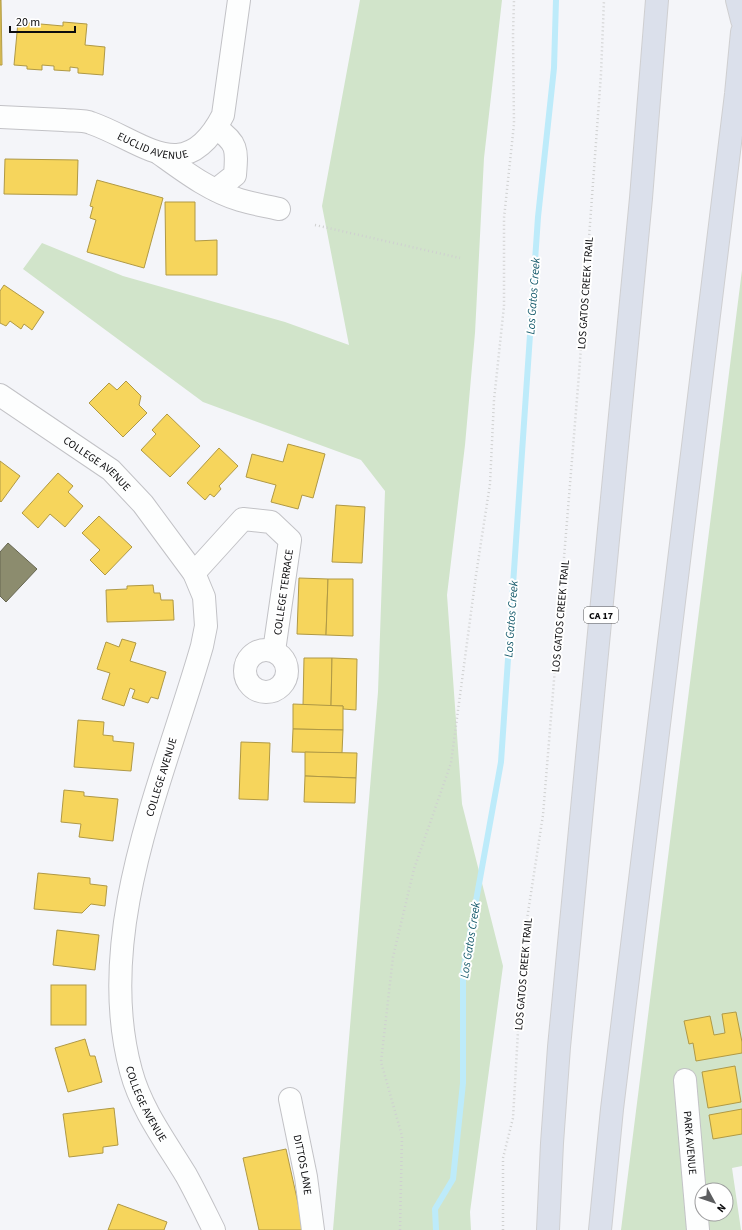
<svg xmlns="http://www.w3.org/2000/svg" width="742" height="1230" font-family="'Source Sans 3',sans-serif">
<style>
.green{fill:#d1e4ca;fill-rule:evenodd}
.homes{fill:#f6d55c;stroke:#b09945}
.industry{fill:#8c8c6e;stroke:#666651}
.lines{fill:none;stroke-linecap:round;stroke-linejoin:round}
.stream{stroke:#bdebfa;stroke-width:6}
.minor-casing{stroke:#c2c2c6;stroke-width:24}
.highway-casing{stroke:#cfcfd1;stroke-width:24}
.path{stroke:#cfd0d0;stroke-width:2.5;stroke-dasharray:1 3;stroke-linecap:butt}
.minor{stroke:#fdfefe;stroke-width:22}
.highway{stroke:#dbe0eb;stroke-width:22}
.labels{text-anchor:middle;stroke-width:4;stroke-linejoin:round;paint-order:stroke}
.shield{fill:#fff;stroke:#555556;stroke-width:1}
.shield-label{font-size:10px;font-weight:bold;fill:#0c0c0e}
.street-label{font-size:11px;fill:#0c0c0e;stroke:#fff}
.water-label{font-size:12px;font-style:italic;fill:#155a6b;stroke:#fff}
</style>
<rect width="100%" height="100%" fill="#f4f5f9"/>
<!-- green -->
<g class="green">
<path d="M360,0H502L484,158L475,333L465,445L447,595L462,804L503,966L470,1212L471,1230H333L378,692L385,491L361,460L203,402L23,269L42,243L123,276L285,322L349,345L322,206Z"/>
<path d="M742,270V1166L732,1168L741,1230H621ZM702,1190H726V1214H702Z"/>
</g>
<!-- homes -->
<g class="homes">
<path d="M0,0H1L2,65H0Z"/>
<path d="M18,22L63,26V22L87,24L85,45L105,47L103,75L78,73V68L70,67V71L54,70V66L42,65V70L27,69V66L14,65Z"/>
<path d="M5,159L78,160L77,195L4,194Z"/>
<path d="M97,180L163,198L144,268L87,252L96,220L90,218L93,207L90,206Z"/>
<path d="M165,202H195V241L217,240V275H166Z"/>
<path d="M4,285L44,312L32,330L24,324L21,329L10,321L6,326L0,323V291Z"/>
<path d="M126,381L141,396L139,405L147,413L123,437L89,403L109,383L117,390Z"/>
<path d="M167,414L200,446L170,477L141,450L156,434L152,430Z"/>
<path d="M288,444L325,454L313,498L302,495L298,509L271,502L276,485L246,477L252,454L283,462Z"/>
<path d="M219,448L238,466L219,486L221,489L214,497L210,494L205,500L187,483Z"/>
<path d="M0,461L20,476L1,502L0,501Z"/>
<path d="M58,473L73,486L68,492L83,506L65,527L50,514L38,528L22,513Z"/>
<path d="M336,505L365,507L362,563L332,562Z"/>
<path d="M99,516L132,547L105,575L90,560L100,550L82,533Z"/>
<path d="M299,578L328,579L326,635L297,634Z"/>
<path d="M328,579H353V636L326,635Z"/>
<path d="M153,585L154,593H160L161,600H173L174,620L107,622L106,590L127,589V586Z"/>
<path d="M122,639L136,643L130,661L166,672L158,699L151,697L148,703L132,698L135,690L130,688L124,706L102,699L110,673L97,669L106,642L119,647Z"/>
<path d="M304,658H332L331,706L303,705Z"/>
<path d="M332,658L357,659L356,710L343,709V706H331Z"/>
<path d="M293,704L343,706V730L293,729Z"/>
<path d="M78,720L104,722L103,735L113,736V741L134,743L131,771L74,767Z"/>
<path d="M293,729L343,730L342,753L292,752Z"/>
<path d="M241,742L270,743L268,800L239,799Z"/>
<path d="M305,752L357,753L356,778L305,776Z"/>
<path d="M305,776L356,778L355,803L304,802Z"/>
<path d="M64,790L84,792V796L118,799L113,841L79,837L81,824L61,822Z"/>
<path d="M38,873L90,878V884L107,886L105,906L91,904L82,913L34,909Z"/>
<path d="M57,930L99,935L95,970L53,965Z"/>
<rect x="51" y="985" width="35" height="40"/>
<path d="M736,1012L742,1042V1053L696,1061L693,1043L689,1044L684,1021L710,1016L714,1035L725,1033L722,1014Z"/>
<path d="M85,1039L90,1056H95L102,1082L68,1092L55,1048Z"/>
<path d="M735,1066L741,1102L708,1108L702,1072Z"/>
<path d="M114,1108L118,1145L103,1147V1153L69,1157L63,1114Z"/>
<path d="M742,1109V1134L713,1139L709,1115Z"/>
<path d="M286,1149L304,1230H259L243,1158Z"/>
<path d="M118,1204L167,1222L164,1230H108Z"/>
</g>
<!-- industry -->
<path class="industry" d="M8,543L37,569L6,602L0,596V552Z"/>
<g class="lines">
<!-- stream -->
<path class="stream" d="M436,1230L435,1209L453,1179L463,1083V973L501,762L538,217L554,68L556,0"/>
<!-- minor casing -->
<g class="minor-casing">
<g id="minor">
<path id="s1" d="M0,117C21,118 43,119 64,120C72,121 84,120 91,123C143,141 185,189 223,115L239,0"/>
<path d="M160,154C185,172 210,191 240,200C253,204 266,206 279,209"/>
<path d="M216,190L235,175C237,150 238,143 216,128"/>
<path id="s2" d="M0,395L111,470L143,504L194,573L204,597L206,626L202,646C164,779 93,932 131,1071C141,1109 166,1142 186,1175C196,1193 205,1212 214,1230"/>
<path d="M194,573L243,519L271,522L290,540L274,651"/>
<circle cx="266" cy="671" r="21"/>
<path id="s3" d="M685,1080L698,1230"/>
<path id="s4" d="M290,1099L306,1177L313,1230"/>
</g>
</g>
<!-- highway casing -->
<g class="highway-casing">
<g id="highway">
<path d="M737,0L742,20"/>
<path d="M548,1230L552,1143L559,1047L641,198L657,0"/>
<path d="M600,1230L612,1109L736,94L742,32"/>
</g>
</g>
<!-- path -->
<g class="path">
<path d="M315,225L460,258"/>
<path d="M400,1230L402,1136L381,1062L393,957L414,869L451,763L476,575L490,484L494,400L504,306V218L514,124L513,35L514,0"/>
<path d="M503,1230V1158L513,1118L523,945L543,815L579,374L601,74L604,0"/>
</g>
<!-- minor -->
<use href="#minor" class="minor"/>
<!-- highway -->
<use href="#highway" class="highway"/>
</g>
<g class="labels">
<!-- shield labels -->
<rect class="shield" x="584" y="607" width="34" height="16" rx="3"/>
<g class="shield-label">
<text x="601" y="619">CA 17</text>
</g>
<!-- street labels -->
<g class="street-label">
<text dy="4" stroke="none"><textPath href="#s1" startOffset="158">EUCLID AVENUE</textPath></text>
<text transform="translate(585 293) rotate(-86)" y="4">LOS GATOS CREEK TRAIL</text>
<text dy="4" stroke="none"><textPath href="#s2" startOffset="119">COLLEGE AVENUE</textPath></text>
<text transform="translate(283 592) rotate(-82)" y="4">COLLEGE TERRACE</text>
<text transform="translate(560 616) rotate(-85)" y="4">LOS GATOS CREEK TRAIL</text>
<text transform="translate(161 777) rotate(-73)" y="4">COLLEGE AVENUE</text>
<text transform="translate(523 974) rotate(-85)" y="4">LOS GATOS CREEK TRAIL</text>
<text dy="4" stroke="none"><textPath href="#s2" startOffset="815">COLLEGE AVENUE</textPath></text>
<text dy="4" stroke="none"><textPath href="#s3" startOffset="63">PARK AVENUE</textPath></text>
<text dy="4" stroke="none"><textPath href="#s4" startOffset="67">DITTOS LANE</textPath></text>
</g>
<!-- water labels -->
<g class="water-label">
<text transform="translate(533 296) rotate(-86)" y="4">Los Gatos Creek</text>
<text transform="translate(511 619) rotate(-86)" y="4">Los Gatos Creek</text>
<text transform="translate(470 940) rotate(-81)" y="4">Los Gatos Creek</text>
</g>
</g>
<!-- north arrow -->
<g transform="translate(714 1202) rotate(130)"><circle r="19" fill="#ffffff" stroke="#9e9e9f"/>
<path d="M0-3L7 15L0 10L-7 15Z" fill="#5d5e60"/>
<text y="-6" font-size="11" font-weight="bold" text-anchor="middle" fill="#0c0c0e">N</text>
</g>
<!-- scale -->
<path d="M10 26v6h65v-6" fill="none" stroke="#0c0c0e" stroke-width="2"/>
<text x="16" y="26" font-size="12" fill="#0c0c0e" stroke="#ffffff" stroke-width="3" paint-order="stroke">20 m</text>
</svg>
